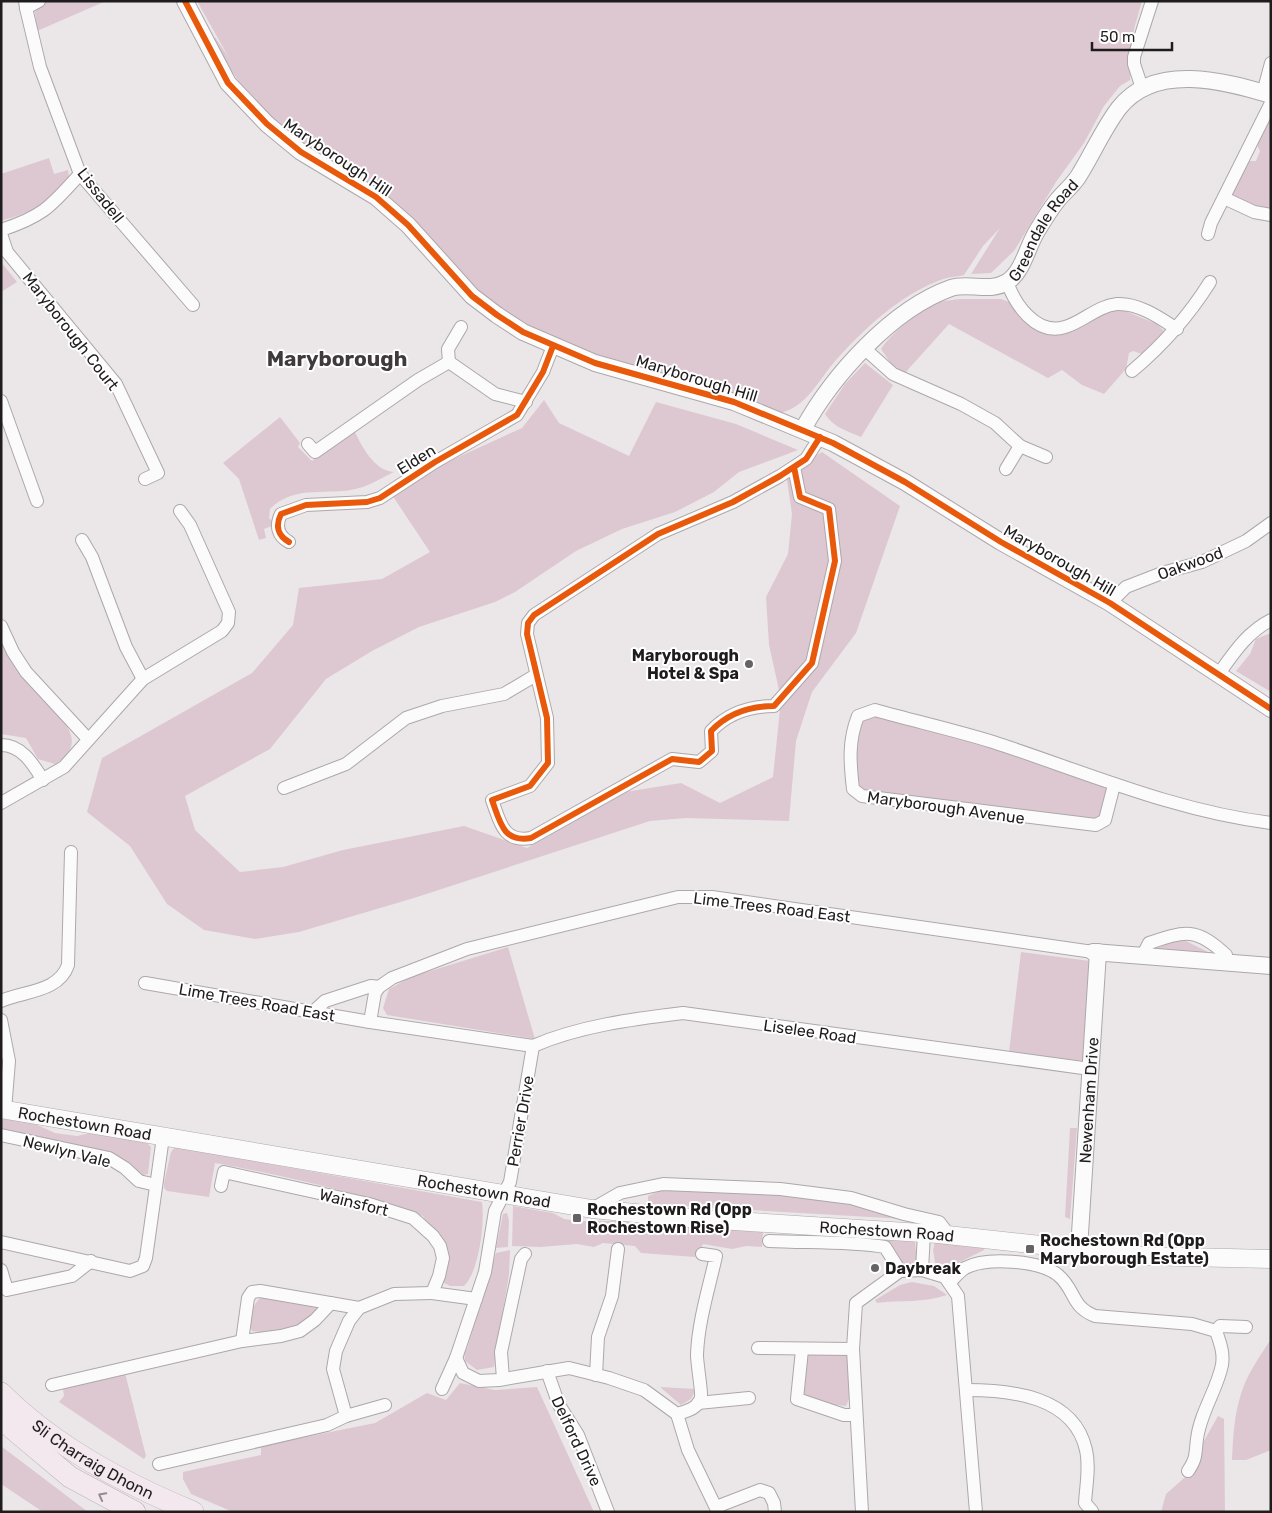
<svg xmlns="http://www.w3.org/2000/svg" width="1272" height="1513" font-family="Rubik,sans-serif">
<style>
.green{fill:#ddc8d1}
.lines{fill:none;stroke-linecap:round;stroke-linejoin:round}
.minor-casing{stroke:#aca8aa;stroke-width:14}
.tertiary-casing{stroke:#aca8aa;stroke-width:18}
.secondary-casing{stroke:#aca8aa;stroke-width:19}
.trunk-casing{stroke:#bdb1b6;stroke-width:22}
.minor{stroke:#fcfbfc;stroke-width:12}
.tertiary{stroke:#fcfbfc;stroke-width:16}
.secondary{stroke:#fcfbfc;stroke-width:18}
.trunk{stroke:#f2e8ee;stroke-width:21}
.cycleway-casing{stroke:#fff;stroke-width:9}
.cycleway{stroke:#e8590c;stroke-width:6}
.oneway{stroke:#938c90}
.poi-dot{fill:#666365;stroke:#fff;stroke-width:2}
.labels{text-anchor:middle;stroke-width:4;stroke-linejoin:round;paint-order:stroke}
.street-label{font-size:16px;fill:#1f1c1e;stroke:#fff}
.poi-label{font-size:16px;font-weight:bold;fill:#1f1c1e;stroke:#fff;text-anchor:start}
.district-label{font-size:21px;font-weight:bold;fill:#403a3c;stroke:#fff}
</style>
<rect width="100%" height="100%" fill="#ebe7e9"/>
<!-- green -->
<g class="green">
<path d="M46,1H106L37,31L35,12Z"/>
<path d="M197,1H1142L1134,29L1130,80L1120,86L1104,106L1084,143L1056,182L1014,251L991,273L971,274L1000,228L983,246L964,275C956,277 946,277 938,281C899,296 864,329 836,360C819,379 807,408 779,413L702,383L595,355L537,332L491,301L341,167L339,158L330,152L324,154C288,145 241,89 223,57C220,51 214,43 215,37L229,58Z"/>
<path d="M1271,117V212L1245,205L1233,197V192L1249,161H1256L1260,151L1257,145Z"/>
<path d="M49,158L54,174L68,170L69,177C52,204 30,212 1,221V174Z"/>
<path d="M1,262L17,282L1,292Z"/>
<path d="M960,299H1001L1009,302L1028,323L1047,331L1118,308L1157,324L1166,333L1142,354L1133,351L1129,353L1126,369L1104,394L1082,385L1062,370L1048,378L949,324L905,373L892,365L881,349C891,333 922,308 940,302C947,300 954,300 960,299Z"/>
<path d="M865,363L893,385L861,437C847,431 833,427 825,414L845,384Z"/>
<path d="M544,400L559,423L629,456L656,402L736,424L798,450L739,472L714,492L675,512L622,529L576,551L515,592L495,602L419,627L372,651L326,679L270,749L185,796L195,830L240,872L283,867L343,850L464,826L527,848L625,792L681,783L720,803L773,777L781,699L769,645L766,597L788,554L792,514L786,474L822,452L900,506L856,633L812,692L796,741L789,821L686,818L650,821L414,898L299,932L255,939L204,930L167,904L130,846L87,812L102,758L252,673L293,625L299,588L382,579L430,552L388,489L522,428Z"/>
<path d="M280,417L300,443L298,447L312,461L345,434L354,430C361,445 374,471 394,472C383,477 371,485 359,488C329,497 296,483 270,509L269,518L272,521V526L264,529L266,538L259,540L239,479L223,463Z"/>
<path d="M1271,633V692L1236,671L1250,654L1256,639Z"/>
<path d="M1,641C7,655 20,674 30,686C48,708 98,739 55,764L38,759L26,738L1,734Z"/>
<path d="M879,711L1114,785L1105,820L862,796L850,757L856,721Z"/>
<path d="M1178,937L1212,954L1155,952V946Z"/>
<path d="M508,947L535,1039L387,1015L383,1008L389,989L411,977Z"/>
<path d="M1021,952L1090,961L1083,1061L1009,1052Z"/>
<path d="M1,1118L33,1123L55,1133L77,1136L90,1133L147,1143L151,1147L148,1174L139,1176L130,1166L1,1132Z"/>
<path d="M1070,1128H1077L1070,1219L1065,1217Z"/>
<path d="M175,1147L482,1202C485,1223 479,1272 464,1286H450L442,1282L433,1236L423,1216C355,1192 286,1176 215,1163L209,1197L167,1191L164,1188V1183L171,1152Z"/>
<path d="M667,1188L781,1192L851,1201L921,1220L648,1204V1196Z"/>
<path d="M513,1206L553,1213L564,1219L578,1221H643L763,1232L762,1247L746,1246L732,1249L703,1244L699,1255L695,1257L641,1253L635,1246L603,1243L594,1247L577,1244L540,1247L512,1246Z"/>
<path d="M507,1213L509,1220L508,1247L496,1248L503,1214Z"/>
<path d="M877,1239L915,1241L917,1265L912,1268L902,1264L891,1245Z"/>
<path d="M935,1242L982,1245L984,1250L942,1271L936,1268L933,1250Z"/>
<path d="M510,1250L509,1274L494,1367L477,1370L465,1361L464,1352L467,1349L496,1253Z"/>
<path d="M912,1282L934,1286L947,1295C924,1303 900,1300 877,1303L875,1300L900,1285Z"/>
<path d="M263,1296L317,1307L316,1312C295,1328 279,1336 252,1331C247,1319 252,1303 263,1296Z"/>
<path d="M1271,1339V1450L1246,1460H1232C1233,1438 1234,1415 1241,1394C1247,1374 1260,1356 1271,1339Z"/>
<path d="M809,1353L847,1355L849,1399L846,1406L827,1404L807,1398L802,1388Z"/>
<path d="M125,1373L146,1456L144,1459L59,1402L64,1396L63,1389Z"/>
<path d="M460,1383L495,1390L537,1387L594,1512H233L191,1494L183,1479V1472L261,1455V1446L375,1423L427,1393L446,1400Z"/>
<path d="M660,1387L696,1389L691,1399L681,1405Z"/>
<path d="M1218,1416L1224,1419L1225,1512H1161L1166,1494L1191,1472L1200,1448Z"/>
<path d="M1,1446L88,1512H43L1,1484Z"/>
</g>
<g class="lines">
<!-- minor casing -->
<g class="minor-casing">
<g id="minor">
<path d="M25,1L26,8L39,1"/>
<path d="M26,8L40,67L80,174L193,305"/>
<path d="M1142,88L1134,64V57L1152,1"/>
<path d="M1263,93L1271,63"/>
<path d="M1224,198L1254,212L1271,215"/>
<path d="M1,230C44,216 51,206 80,174"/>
<path d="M1,234L7,252L116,384L158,473L145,479"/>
<path d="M1208,234L1211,223L1271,103"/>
<path d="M1007,282C1015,304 1036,336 1065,327C1083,322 1097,306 1117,304C1139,303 1160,318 1177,329"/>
<path d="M865,349L893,374L961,404L995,423L1020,446L1046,457"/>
<path d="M449,362L448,349L461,327"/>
<path d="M1132,371C1163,345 1188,317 1210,282"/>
<path d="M1,401L37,501"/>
<path d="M308,444L315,452L418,380L449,362L495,394L526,402"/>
<path d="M794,467L800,497L829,509L835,561L812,663L774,706C749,706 728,713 711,731L712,751L699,762L672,759L531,838C503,843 500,822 492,800L530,786L548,763L547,718L527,634L528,623L534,615L658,534L733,502L780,476L806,459L820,437"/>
<path d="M1006,469L1020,446"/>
<path d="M82,540L92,557L126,647L143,679"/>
<path d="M289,542C278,536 275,526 281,514L306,505L367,502L380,498L435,462L517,415L543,372L553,346"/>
<path d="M1110,603L1126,587L1162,573L1202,562L1246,541L1271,523"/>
<path d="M1,626L13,652L26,672L88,739"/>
<path d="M1218,675C1233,654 1247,632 1271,620"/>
<path d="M1,745C22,745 33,764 43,780"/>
<path d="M1114,785L1105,820L1096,825L862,796L853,789C850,763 848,741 858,716L875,710C914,721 954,730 993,742C1085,772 1174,811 1271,823"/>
<path d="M284,788L346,764L406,718L442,706L504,694L536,675"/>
<path d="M1,803L64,767L143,679L222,631L228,623L229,612L190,525L180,511"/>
<path d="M1143,955L1149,943C1185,931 1196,927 1226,955L1227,962"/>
<path d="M145,983L370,1022L533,1046"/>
<path d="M1,1001C24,991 59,992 68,965L71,852"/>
<path d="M313,1012L325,1001L371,986L379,987"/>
<path d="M1,1020L9,1061L5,1110"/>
<path d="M370,1022L375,993L379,987L392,978L467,949L678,897H712L1093,952"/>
<path d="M533,1046C579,1026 633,1019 683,1013L1090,1069"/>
<path d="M1,1135L109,1158L125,1168L139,1181L156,1185"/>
<path d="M221,1186L224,1172L369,1204L413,1218L433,1236L440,1246L443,1258L439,1276L432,1293L476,1299"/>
<path d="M592,1209L620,1193L663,1184L780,1189L851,1198L904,1214L939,1222L949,1235"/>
<path d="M769,1241C806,1243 848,1241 885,1247L900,1271"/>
<path d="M1,1242L130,1271L143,1266L146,1258L163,1137"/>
<path d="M1,1270L7,1290L72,1276L91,1261"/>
<path d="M922,1270L924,1233"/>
<path d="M945,1277L951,1281C955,1277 960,1271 965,1268C986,1257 1039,1260 1058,1275C1076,1290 1070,1306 1095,1316L1192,1324L1216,1331C1220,1343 1224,1352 1222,1365C1217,1390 1200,1413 1197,1439C1195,1454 1197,1458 1188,1471"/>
<path d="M1216,1331L1220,1326L1246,1327"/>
<path d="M242,1341L248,1298L252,1292L260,1291L359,1308"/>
<path d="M758,1348L853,1349"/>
<path d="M802,1350L797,1399L844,1415H856"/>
<path d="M456,1358L463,1373L479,1381L499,1380L569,1368L609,1378L644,1390L677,1414C687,1411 699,1408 701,1397C702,1392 697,1364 697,1355C698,1322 709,1288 716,1256L702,1254"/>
<path d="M547,1371L559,1405L578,1435L608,1512"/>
<path d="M596,1375L598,1337L612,1296L618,1249"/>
<path d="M503,1379L501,1352L521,1259L525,1254"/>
<path d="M52,1385L242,1341L281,1336L300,1331L315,1320L331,1303"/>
<path d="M442,1389L456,1358L485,1272L495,1211L510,1182L533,1046"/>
<path d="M966,1390C1011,1390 1074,1396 1086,1450C1090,1467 1086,1486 1085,1503L1092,1511"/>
<path d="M698,1403L749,1398"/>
<path d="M677,1414L688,1450L718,1512"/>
<path d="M346,1416L333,1369L336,1351L349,1321L359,1308L394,1294L432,1293"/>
<path d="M159,1464L327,1425L346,1416L385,1405"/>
<path d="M716,1507L760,1490L769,1493L774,1503L775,1512"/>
<path d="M862,1512L853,1349L856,1303L900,1271L922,1270L945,1277L958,1296L976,1512"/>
</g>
</g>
<!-- tertiary casing -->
<g class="tertiary-casing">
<g id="tertiary">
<path d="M185,1L228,83L267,124L301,152L376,197L408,225L472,296L497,315L523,332L595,363L734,402L833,443L905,482L1001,542L1110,603L1271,709"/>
<path id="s1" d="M803,429C833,375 892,309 951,288C969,282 989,293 1007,282C1023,272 1027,247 1037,231C1043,221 1049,211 1056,202C1063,193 1072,186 1078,177C1092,155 1103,129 1119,108C1155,62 1224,81 1271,95"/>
<path d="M1093,952L1271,966"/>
<path id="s2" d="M1079,1249L1098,952"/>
</g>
</g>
<!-- secondary casing -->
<g class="secondary-casing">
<g id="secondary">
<path id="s3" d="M1,1109L592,1209L688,1218L938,1234L1143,1256L1271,1259"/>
</g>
</g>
<!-- trunk casing -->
<g class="trunk-casing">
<g id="trunk">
<path id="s4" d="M1,1393C55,1447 124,1483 193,1512"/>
<path d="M1,1419L70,1477L135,1512"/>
</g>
</g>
<!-- minor -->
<use href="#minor" class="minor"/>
<!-- tertiary -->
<use href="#tertiary" class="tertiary"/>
<!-- secondary -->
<use href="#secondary" class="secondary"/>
<!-- trunk -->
<use href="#trunk" class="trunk"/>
<!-- cycleway casing -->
<g class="cycleway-casing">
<g id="cycleway">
<path d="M185,1L228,83L267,124L301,152L376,197L408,225L472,296L497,315L523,332L595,363L734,402L833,443L905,482L1001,542L1110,603L1271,709"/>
<path d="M794,467L800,497L829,509L835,561L812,663L774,706C749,706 728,713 711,731L712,751L699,762L672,759L531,838C503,843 500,822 492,800L530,786L548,763L547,718L527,634L528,623L534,615L658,534L733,502L780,476L806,459L820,437"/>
<path d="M289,542C278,536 275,526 281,514L306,505L367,502L380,498L435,462L517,415L543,372L553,346"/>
</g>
</g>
<!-- cycleway -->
<use href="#cycleway" class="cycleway"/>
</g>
<!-- one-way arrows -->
<defs><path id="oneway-chevron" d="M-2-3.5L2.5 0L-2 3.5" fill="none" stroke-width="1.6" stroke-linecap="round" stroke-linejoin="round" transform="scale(1.25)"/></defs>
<use class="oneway" href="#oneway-chevron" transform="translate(102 1496) rotate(-152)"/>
<!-- markers -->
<g class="poi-dot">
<circle cx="749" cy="664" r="5"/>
<rect x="572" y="1213" width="10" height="10" rx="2.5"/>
<rect x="1025" y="1244" width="10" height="10" rx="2.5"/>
<circle cx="875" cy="1268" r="5"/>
</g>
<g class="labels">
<!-- street labels -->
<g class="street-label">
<text transform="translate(338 157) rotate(34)" y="6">Maryborough Hill</text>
<text transform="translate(101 195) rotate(52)" y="6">Lissadell</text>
<text dy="6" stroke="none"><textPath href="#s1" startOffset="329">Greendale Road</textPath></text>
<text transform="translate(71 331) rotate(52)" y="6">Maryborough Court</text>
<text transform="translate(697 378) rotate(17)" y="6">Maryborough Hill</text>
<text transform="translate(416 459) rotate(-32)" y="6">Elden</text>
<text transform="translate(1060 560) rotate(30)" y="6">Maryborough Hill</text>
<text transform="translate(1190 563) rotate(-20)" y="6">Oakwood</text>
<text transform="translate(946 807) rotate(8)" y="6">Maryborough Avenue</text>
<text transform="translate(772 907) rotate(7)" y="6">Lime Trees Road East</text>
<text transform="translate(257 1002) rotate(10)" y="6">Lime Trees Road East</text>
<text transform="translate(810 1031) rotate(8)" y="6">Liselee Road</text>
<text dy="6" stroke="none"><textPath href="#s2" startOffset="149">Newenham Drive</textPath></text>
<text transform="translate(520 1121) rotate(-80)" y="6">Perrier Drive</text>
<text dy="6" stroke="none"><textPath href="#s3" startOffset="85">Rochestown Road</textPath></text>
<text transform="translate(67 1151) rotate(14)" y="6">Newlyn Vale</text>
<text dy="6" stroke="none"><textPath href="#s3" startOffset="490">Rochestown Road</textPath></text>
<text transform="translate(354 1202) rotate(14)" y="6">Wainsfort</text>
<text dy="6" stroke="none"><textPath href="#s3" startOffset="895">Rochestown Road</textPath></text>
<text transform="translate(577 1441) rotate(65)" y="6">Delford Drive</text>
<text dy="6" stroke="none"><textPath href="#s4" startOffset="114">Sli Charraig Dhonn</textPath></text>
</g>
<!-- poi labels -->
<g class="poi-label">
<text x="739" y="661" text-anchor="end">Maryborough<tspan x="739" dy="18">Hotel &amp; Spa</tspan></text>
<text x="587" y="1215">Rochestown Rd (Opp<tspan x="587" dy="18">Rochestown Rise)</tspan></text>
<text x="1040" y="1246">Rochestown Rd (Opp<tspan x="1040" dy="18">Maryborough Estate)</tspan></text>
<text x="885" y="1274">Daybreak</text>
</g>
<!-- district labels -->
<g class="district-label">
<text x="337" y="366">Maryborough</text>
</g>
</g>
<!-- border -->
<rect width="1272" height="1513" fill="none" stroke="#1f1c1e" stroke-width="5"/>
<!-- scale -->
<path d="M1092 42v8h80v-8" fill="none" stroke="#1f1c1e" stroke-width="2.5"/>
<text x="1100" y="42" font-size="15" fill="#1f1c1e" stroke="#ffffff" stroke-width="4" paint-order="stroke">50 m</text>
</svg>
